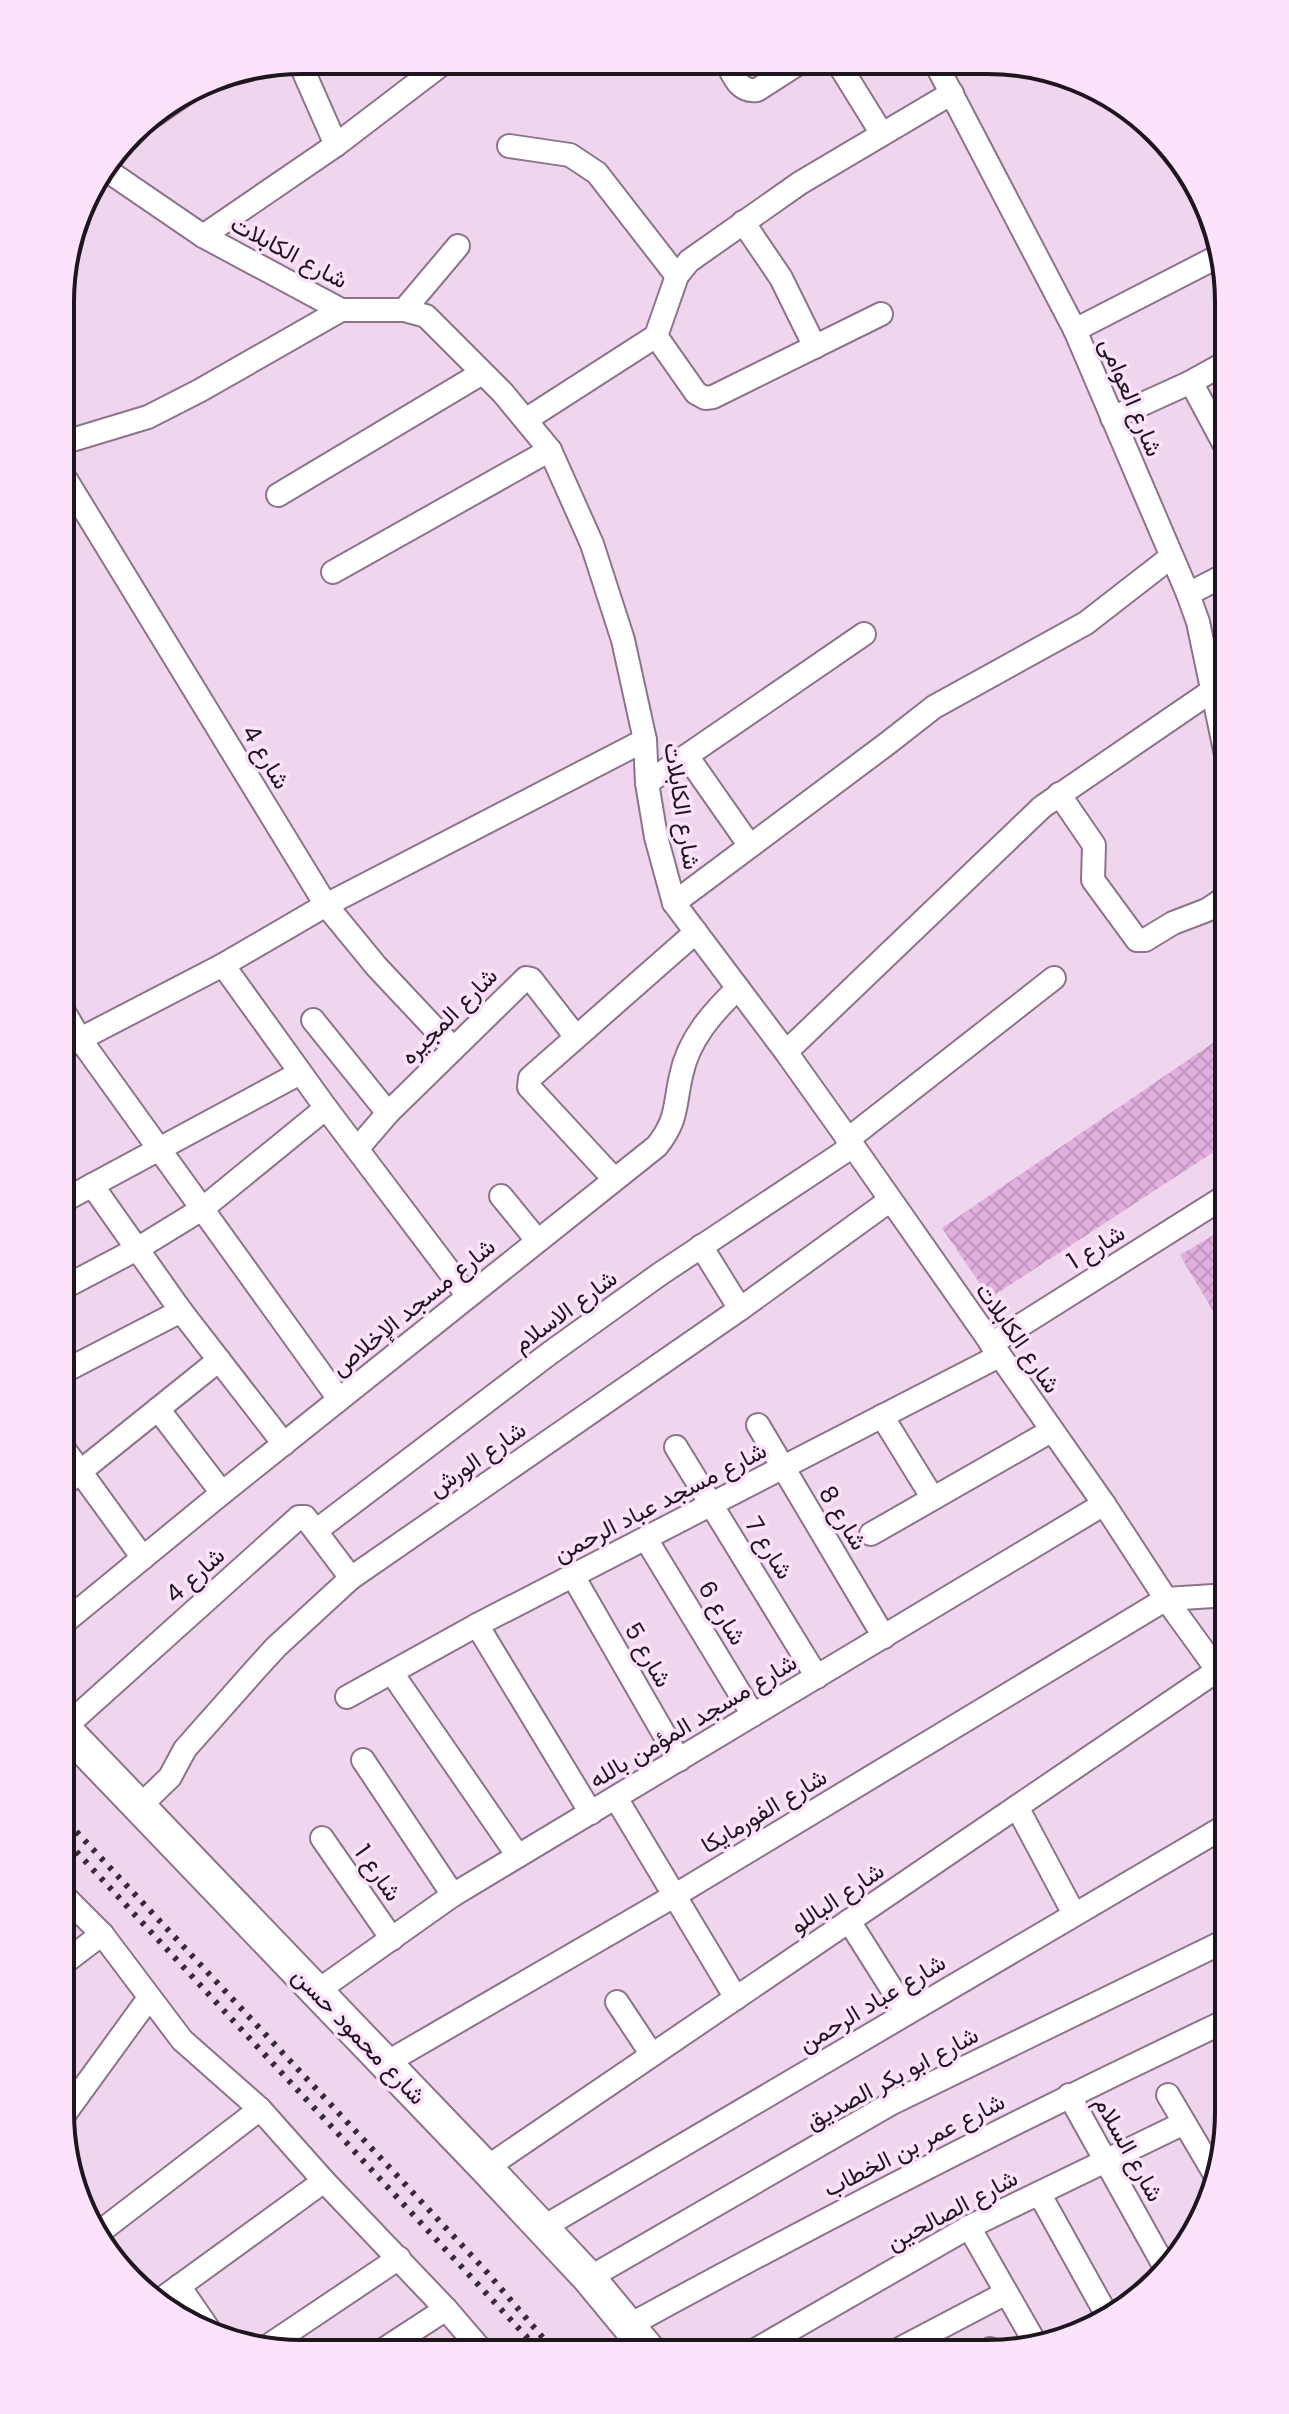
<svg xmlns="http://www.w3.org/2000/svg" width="1289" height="2414" font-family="Poppins,Vazirmatn,sans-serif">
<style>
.building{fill:url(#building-cross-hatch)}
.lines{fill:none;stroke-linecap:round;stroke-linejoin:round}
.street-casing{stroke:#8c748b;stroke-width:26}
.secondary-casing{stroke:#8c748b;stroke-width:36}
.street{stroke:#fff;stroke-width:22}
.secondary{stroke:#fff;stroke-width:32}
.rail{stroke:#362a35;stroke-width:6;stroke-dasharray:4 8;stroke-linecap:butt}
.labels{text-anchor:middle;stroke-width:7;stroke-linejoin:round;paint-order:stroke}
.street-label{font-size:24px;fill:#1f151e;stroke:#fde2fb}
.rim{fill:none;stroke:#1f151e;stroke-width:4}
</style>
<defs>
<pattern id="building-cross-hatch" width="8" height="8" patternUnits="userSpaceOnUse" patternTransform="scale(2)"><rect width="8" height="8" fill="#e1afde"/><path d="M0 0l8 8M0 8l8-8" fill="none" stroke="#c196be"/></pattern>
</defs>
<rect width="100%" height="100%" fill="#f0d5ee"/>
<!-- building -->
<g class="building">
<path d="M1229,1032V1142L990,1298L942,1228Z"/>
<path d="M1229,1226V1338L1180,1255Z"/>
</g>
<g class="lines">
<!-- street casing -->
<g class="street-casing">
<g id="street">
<path d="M299,61L336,145"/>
<path d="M727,63C734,77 739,92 757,90L799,63"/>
<path d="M838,63L882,134"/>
<path d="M936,64L1075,330L1188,594L1198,622L1229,769"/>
<path d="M138,126L183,95"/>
<path d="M509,146L570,155L597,173L677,276"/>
<path d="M105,169L203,236L341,310H404L426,316L503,393L550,450L592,544L623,640L645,740L647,783L656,837L674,903L786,1052L853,1146L1104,1504L1166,1599L1229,1686"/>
<path d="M743,222L781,278L815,347"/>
<path d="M203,236L336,145L446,61"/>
<path d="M404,310L458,246"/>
<path d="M1075,330L1221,255"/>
<path d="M656,336L696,393L705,398L713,397L881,314"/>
<path d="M1191,382L1229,453"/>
<path d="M1112,418L1191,382L1229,361"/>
<path d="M527,419L656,336L677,276L689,261L800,183L952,93"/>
<path d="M62,443L148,417L199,391L341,310"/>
<path d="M62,473L326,905L376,966L453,1048"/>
<path d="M278,495L482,373"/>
<path d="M333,572L550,450"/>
<path d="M1188,594L1229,573"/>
<path d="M687,756L750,846"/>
<path d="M647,783L864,634"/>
<path d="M1059,794L1094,845L1093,880L1137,940H1145L1173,923L1207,910L1229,895"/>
<path d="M674,903L888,743L934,707L1086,623L1171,557"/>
<path d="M223,965L326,1108L468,1296"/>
<path d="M61,1007L80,1039L339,1399"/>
<path d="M313,1020L388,1113"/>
<path d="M61,1049L223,965L326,905L645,740"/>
<path d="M786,1052L1042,807L1213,690"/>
<path d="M847,1140L1054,978"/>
<path d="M357,1149L388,1113L526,978L531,979L576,1037"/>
<path d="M614,1179L529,1087L530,1078L696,932"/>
<path d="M92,1185L181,1311L284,1444"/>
<path d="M501,1196L537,1240"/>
<path d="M61,1202L300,1073"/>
<path d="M701,1246L740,1309"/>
<path d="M61,1289L137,1249L202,1209L326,1108"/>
<path d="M991,1344L1229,1194"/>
<path d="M61,1373L181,1311"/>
<path d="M158,1409L222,1493"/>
<path d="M882,1416L932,1497"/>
<path d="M758,1425L884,1637"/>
<path d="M61,1445L143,1558"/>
<path d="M676,1447L817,1677"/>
<path d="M61,1487L219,1360"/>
<path d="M317,1530L550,1353L660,1274L853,1146"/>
<path d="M871,1534L1051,1431"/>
<path d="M646,1539L753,1715"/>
<path d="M573,1576L679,1760"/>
<path d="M61,1625L222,1493L657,1146C678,1119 674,1107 681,1076C688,1040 712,1013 738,988"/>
<path d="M477,1625L591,1813"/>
<path d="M392,1673L518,1856"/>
<path d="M347,1697L477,1625L999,1356"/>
<path d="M64,1728L299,1517H305L351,1578"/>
<path d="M363,1760L453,1895"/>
<path d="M616,1798L736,1998"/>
<path d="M1017,1807L1074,1914"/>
<path d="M138,1808L170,1777L185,1749L255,1670L276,1647L351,1578L740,1309L889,1201"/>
<path d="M322,1838L392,1939"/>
<path d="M60,1892L102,1934L182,2040L260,2109L324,2181L446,2309L483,2352"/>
<path d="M849,1921L907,2013"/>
<path d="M60,1966L102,1934"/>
<path d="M316,1992L453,1895L1104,1504"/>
<path d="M617,2002L652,2055"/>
<path d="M386,2063L674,1896L1166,1599L1229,1595"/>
<path d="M1069,2095L1167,2271"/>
<path d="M1168,2095L1217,2178"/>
<path d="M61,2119L149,1998"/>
<path d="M486,2168L1218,1670"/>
<path d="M1039,2193L1109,2319"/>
<path d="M969,2227L1037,2346"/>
<path d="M542,2228L1229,1824"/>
<path d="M101,2231L260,2109"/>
<path d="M589,2278L892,2103L1229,1939"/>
<path d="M179,2286L212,2334"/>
<path d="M156,2303L324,2181"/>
<path d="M628,2326C825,2218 1025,2116 1228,2020"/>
<path d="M262,2350L399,2258"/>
<path d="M380,2352L446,2309"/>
<path d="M750,2353L969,2227L1184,2123"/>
<path d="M890,2354L1006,2293"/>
<path d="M983,2354L990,2349"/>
</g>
</g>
<!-- secondary casing -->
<g class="secondary-casing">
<path id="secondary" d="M60,1724L486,2168L589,2278L651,2353"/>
</g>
<!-- street -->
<use href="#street" class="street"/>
<!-- secondary -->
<use href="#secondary" class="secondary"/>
<!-- rail -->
<g class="rail">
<path d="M60,1814L485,2270L556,2353"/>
<path d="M60,1834L536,2347"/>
</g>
</g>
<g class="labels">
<!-- street labels -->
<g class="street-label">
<text transform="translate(289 252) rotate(28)" y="8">شارع الكابلات</text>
<text transform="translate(1131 397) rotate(67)" y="8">شارع العوامى</text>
<text transform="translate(266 757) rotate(59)" y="8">شارع 4</text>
<text transform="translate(682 806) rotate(81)" y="8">شارع الكابلات</text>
<text transform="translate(449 1016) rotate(-45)" y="8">شارع المجيره</text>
<text transform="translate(1096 1247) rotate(-32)" y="8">شارع 1</text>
<text transform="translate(413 1307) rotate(-39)" y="8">شارع مسجد الإخلاص</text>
<text transform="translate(565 1311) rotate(-36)" y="8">شارع الاسلام</text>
<text transform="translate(1018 1338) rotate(55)" y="8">شارع الكابلات</text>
<text transform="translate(477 1459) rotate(-35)" y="8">شارع الورش</text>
<text transform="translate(660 1502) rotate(-27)" y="8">شارع مسجد عباد الرحمن</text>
<text transform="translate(843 1518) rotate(59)" y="8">شارع 8</text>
<text transform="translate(769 1548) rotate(58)" y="8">شارع 7</text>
<text transform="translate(195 1575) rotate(-42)" y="8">شارع 4</text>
<text transform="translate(722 1613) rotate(59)" y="8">شارع 6</text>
<text transform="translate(648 1655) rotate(60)" y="8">شارع 5</text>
<text transform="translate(693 1721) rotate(-31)" y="8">شارع مسجد المؤمن بالله</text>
<text transform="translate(764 1811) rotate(-31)" y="8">شارع الفورمايكا</text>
<text transform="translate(378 1873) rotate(55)" y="8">شارع 1</text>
<text transform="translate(837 1898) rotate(-34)" y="8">شارع الباللو</text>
<text transform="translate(872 2003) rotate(-31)" y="8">شارع عباد الرحمن</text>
<text transform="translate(359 2036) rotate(46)" y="8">شارع محمود حسن</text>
<text transform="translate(892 2078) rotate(-28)" y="8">شارع ابو بكر الصديق</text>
<text transform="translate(914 2145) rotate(-27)" y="8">شارع عمر بن الخطاب</text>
<text transform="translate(1129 2149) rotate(61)" y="8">شارع السلام</text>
<text transform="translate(952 2210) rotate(-28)" y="8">شارع الصالحين</text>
</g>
</g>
<!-- crop -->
<path d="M0 0H1289V2414H0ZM302 74H987A228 228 0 0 1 1215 302V2112A228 228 0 0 1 987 2340H302A228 228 0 0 1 74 2112V302A228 228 0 0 1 302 74Z" fill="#fde2fb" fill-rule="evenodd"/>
<path class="rim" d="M302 74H987A228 228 0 0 1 1215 302V2112A228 228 0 0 1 987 2340H302A228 228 0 0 1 74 2112V302A228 228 0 0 1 302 74Z"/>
</svg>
